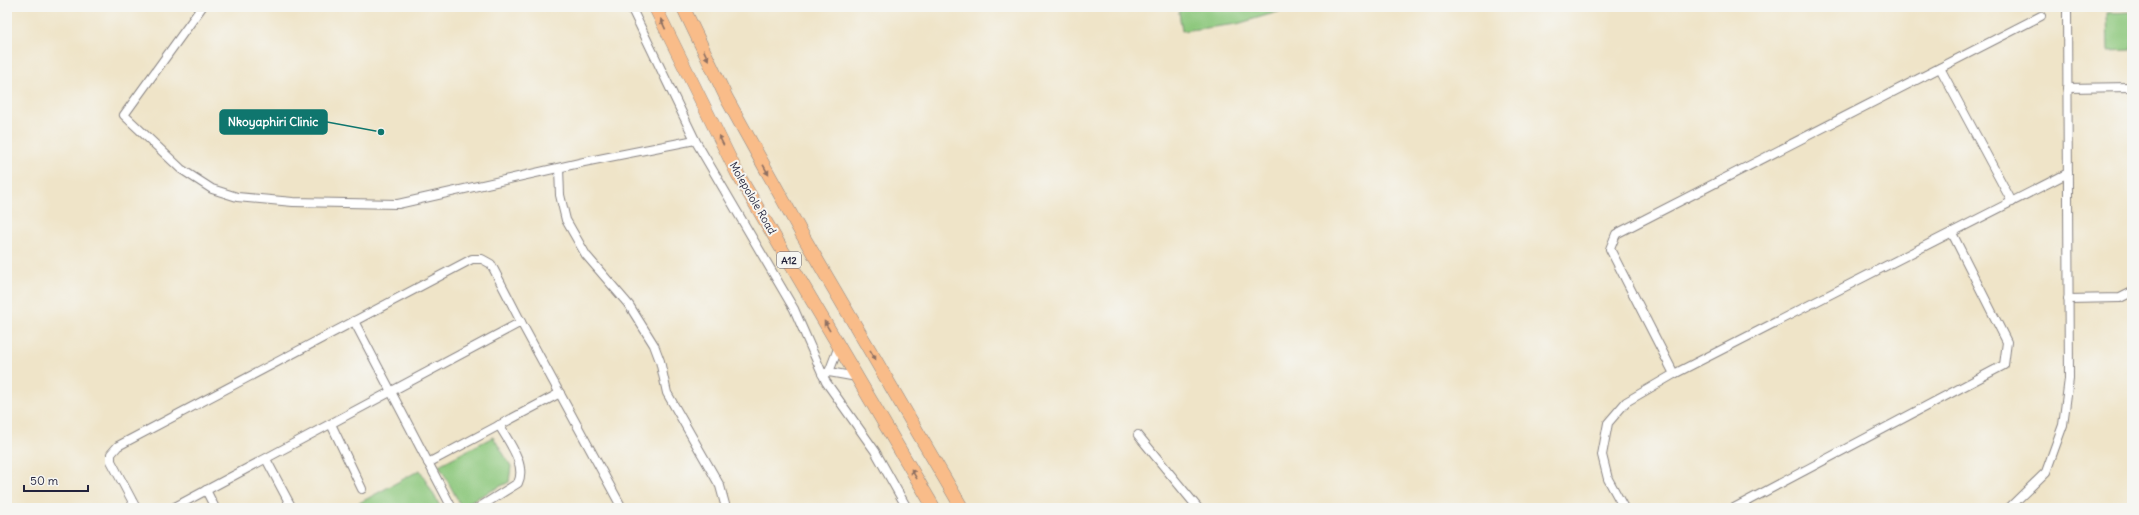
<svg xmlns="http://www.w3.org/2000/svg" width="2139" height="515" font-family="Delius,sans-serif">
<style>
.green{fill:#8dc87d;stroke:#58755c}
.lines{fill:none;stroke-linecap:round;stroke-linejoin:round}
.minor-casing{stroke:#888382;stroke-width:10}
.primary-casing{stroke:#888382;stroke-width:14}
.minor{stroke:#fff;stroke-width:8}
.primary{stroke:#f9bc89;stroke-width:13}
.oneway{fill:#8e6f62}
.labels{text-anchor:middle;stroke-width:4;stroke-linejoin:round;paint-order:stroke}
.shield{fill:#f6f6f2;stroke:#626272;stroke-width:1}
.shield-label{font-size:10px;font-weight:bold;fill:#22223b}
.street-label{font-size:11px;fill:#22223b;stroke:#f6f6f2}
.leader{fill:none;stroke:#0f766e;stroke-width:1.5}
.callout-dot{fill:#0f766e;stroke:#f6f6f2;stroke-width:1.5}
.callout{fill:#0f766e;stroke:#0f766e;stroke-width:1.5}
.callout-label{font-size:12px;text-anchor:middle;font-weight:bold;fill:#fff}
</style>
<rect width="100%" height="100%" fill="#f6f6f2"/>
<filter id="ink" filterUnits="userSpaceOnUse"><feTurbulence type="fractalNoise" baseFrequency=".025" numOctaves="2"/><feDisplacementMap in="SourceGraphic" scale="8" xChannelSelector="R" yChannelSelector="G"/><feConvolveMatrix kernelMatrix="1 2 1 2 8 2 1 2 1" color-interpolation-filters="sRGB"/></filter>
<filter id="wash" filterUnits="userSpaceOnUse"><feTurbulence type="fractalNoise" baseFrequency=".012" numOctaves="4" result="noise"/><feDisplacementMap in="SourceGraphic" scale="16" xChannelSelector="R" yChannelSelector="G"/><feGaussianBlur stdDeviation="0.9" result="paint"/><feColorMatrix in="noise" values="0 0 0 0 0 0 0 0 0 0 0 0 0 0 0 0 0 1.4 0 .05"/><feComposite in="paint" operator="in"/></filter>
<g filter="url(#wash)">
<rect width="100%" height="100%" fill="#efe4c8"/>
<!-- green -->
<g class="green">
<path d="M1178,7H1285L1281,11L1237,24L1182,31Z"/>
<path d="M2132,12V50L2108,51L2107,13Z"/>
<path d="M493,437L511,466L509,482L461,506L439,465Z"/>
<path d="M420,470L441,508H350Z"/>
</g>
</g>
<g filter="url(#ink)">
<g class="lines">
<!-- minor casing -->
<g class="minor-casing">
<g id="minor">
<path d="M202,7L124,115L181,169L212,189L237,197L293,202L398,204L584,162L695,140"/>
<path d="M631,7L695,140L794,309L826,382L875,451L907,508"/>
<path d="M2041,16L1616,234L1610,249L1674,374L2068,173"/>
<path d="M1940,68L2012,202"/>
<path d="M2067,88L2132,87"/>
<path d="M559,168L560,195L566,220L586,255L629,305L654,345L660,361L667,393L720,486L726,508"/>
<path d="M2068,299L2120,298L2132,292"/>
<path d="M354,321L452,508"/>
<path d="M829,372L839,346"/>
<path d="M822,374L829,372L857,377"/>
<path d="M331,424L362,489"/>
<path d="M1138,435L1198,508"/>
<path d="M266,459L292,508"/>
<path d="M428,463L560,393"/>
<path d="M206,490L215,508"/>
<path d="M136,508L111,461V454L118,446L472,259H482L491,264L521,322L622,508"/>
<path d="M173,508L521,322"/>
<path d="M478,508L518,483C527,465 508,441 499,425"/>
<path d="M1624,508L1608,479L1602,455L1608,423L1626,402L1674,374"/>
<path d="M1734,508L2004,365L2007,342L1952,233"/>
<path d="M2009,508L2046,472L2063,425L2069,379L2067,7"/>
</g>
</g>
<!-- primary casing -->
<g class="primary-casing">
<g id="primary">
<path d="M655,7L737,173L934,508"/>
<path d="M683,7L727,99L803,236L962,508"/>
</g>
</g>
<!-- minor -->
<use href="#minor" class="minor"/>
<!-- primary -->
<use href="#primary" class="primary"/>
</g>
<!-- one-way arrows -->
<defs><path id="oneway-solid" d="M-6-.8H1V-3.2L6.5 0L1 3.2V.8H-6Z"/></defs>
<g class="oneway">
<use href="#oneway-solid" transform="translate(663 24) rotate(-115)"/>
<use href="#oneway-solid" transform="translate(706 55) rotate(65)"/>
<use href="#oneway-solid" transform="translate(721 140) rotate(-117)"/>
<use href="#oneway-solid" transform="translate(766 170) rotate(61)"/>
<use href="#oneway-solid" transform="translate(827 326) rotate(-120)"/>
<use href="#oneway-solid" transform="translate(873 355) rotate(60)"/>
<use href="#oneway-solid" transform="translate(914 474) rotate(-120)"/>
</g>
</g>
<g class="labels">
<!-- shield labels -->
<rect class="shield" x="777" y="252" width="24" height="16" rx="3"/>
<g class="shield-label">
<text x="789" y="264">A12</text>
</g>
<!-- street labels -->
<g class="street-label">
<text transform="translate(753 198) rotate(60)" y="4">Molepolole Road</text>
</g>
</g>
<!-- callouts -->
<path class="leader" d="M381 132L327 122"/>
<circle class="callout-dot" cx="381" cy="132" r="4"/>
<rect class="callout" x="220" y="110" width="107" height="24" rx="4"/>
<g class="callout-label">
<text x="273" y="126">Nkoyaphiri Clinic</text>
</g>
<!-- margin -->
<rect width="2139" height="515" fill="none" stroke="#f6f6f2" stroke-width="24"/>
<!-- scale -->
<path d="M24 485v6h64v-6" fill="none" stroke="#22223b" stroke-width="2"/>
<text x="30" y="485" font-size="12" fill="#22223b" stroke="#f6f6f2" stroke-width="3" paint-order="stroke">50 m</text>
</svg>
